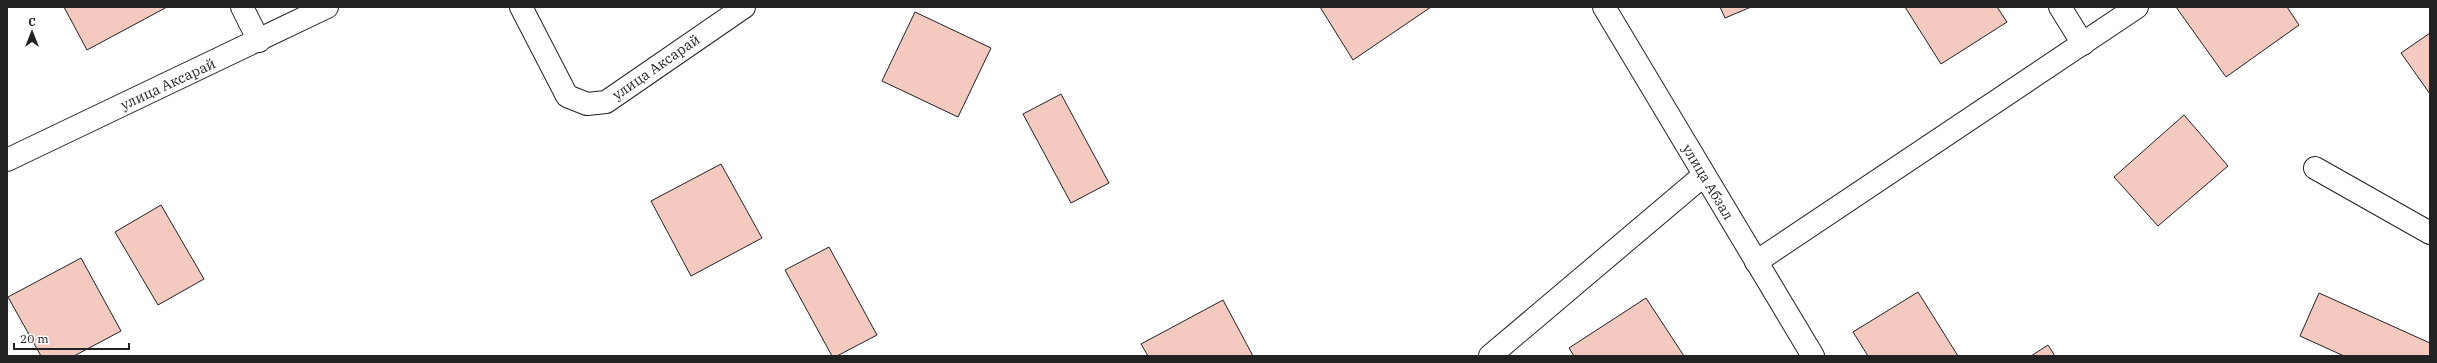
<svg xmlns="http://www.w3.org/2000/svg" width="2437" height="363" font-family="'IBM Plex Serif',serif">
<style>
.building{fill:#f3c9c0;stroke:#222}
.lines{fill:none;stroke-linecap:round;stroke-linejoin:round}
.minor-casing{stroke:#222;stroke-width:24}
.minor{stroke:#fff;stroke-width:22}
.labels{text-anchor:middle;stroke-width:3;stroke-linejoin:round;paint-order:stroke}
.street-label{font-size:14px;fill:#222;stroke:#fff}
</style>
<rect width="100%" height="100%" fill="#fff"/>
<!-- building -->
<g class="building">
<path d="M64,7H167L87,50Z"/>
<path d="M1320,7H1431L1353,60Z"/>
<path d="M1720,7H1751L1725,18Z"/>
<path d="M1905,7H1997L2007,22L1941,64Z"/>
<path d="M2176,7H2287L2299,25L2226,77Z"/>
<path d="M915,12L991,48L958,117L882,81Z"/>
<path d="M2430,33V94L2401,53Z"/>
<path d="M1061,94L1109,183L1071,203L1023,114Z"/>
<path d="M2184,115L2228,166L2158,226L2114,177Z"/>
<path d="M721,164L762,238L691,276L651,201Z"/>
<path d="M161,205L204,279L158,305L115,232Z"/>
<path d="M829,247L877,335L837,356H832L785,270Z"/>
<path d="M81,258L121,331L74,356H41L8,297Z"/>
<path d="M1918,292L1958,356H1868L1853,332Z"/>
<path d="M2319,293L2430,343V356H2344L2300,336Z"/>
<path d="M1646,298L1684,356H1574L1569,348Z"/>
<path d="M1223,300L1253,356H1148L1141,344Z"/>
<path d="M2048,345L2055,356H2031Z"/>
</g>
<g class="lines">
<!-- minor casing -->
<g class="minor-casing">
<g id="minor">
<path d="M242,7L259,41"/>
<path d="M521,7L567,96L587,104L606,102L744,7"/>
<path d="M1604,7L1813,356"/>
<path d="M2060,7L2083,44"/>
<path d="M7,160L327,7"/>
<path d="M2315,168L2430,233"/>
<path d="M1756,262L2137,7"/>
<path d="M1490,356L1704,175"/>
</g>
</g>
<!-- minor -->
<use href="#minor" class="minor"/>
</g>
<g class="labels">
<!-- street labels -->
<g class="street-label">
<text transform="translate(656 67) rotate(-35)" y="5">улица Аксарай</text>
<text transform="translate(168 84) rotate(-25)" y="5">улица Аксарай</text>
<text transform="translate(1708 182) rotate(59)" y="5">улица Абзал</text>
</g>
</g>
<!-- border -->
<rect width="2437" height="363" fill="none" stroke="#222222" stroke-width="16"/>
<!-- north arrow -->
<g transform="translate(32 32)" stroke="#ffffff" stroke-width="3" paint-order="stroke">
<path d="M0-3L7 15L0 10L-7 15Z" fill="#222222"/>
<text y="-6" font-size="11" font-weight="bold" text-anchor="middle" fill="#222222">С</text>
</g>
<!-- scale -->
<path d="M14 343v6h115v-6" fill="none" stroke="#222222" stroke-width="2"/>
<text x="20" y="343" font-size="12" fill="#222222" stroke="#ffffff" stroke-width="3" paint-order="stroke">20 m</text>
</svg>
